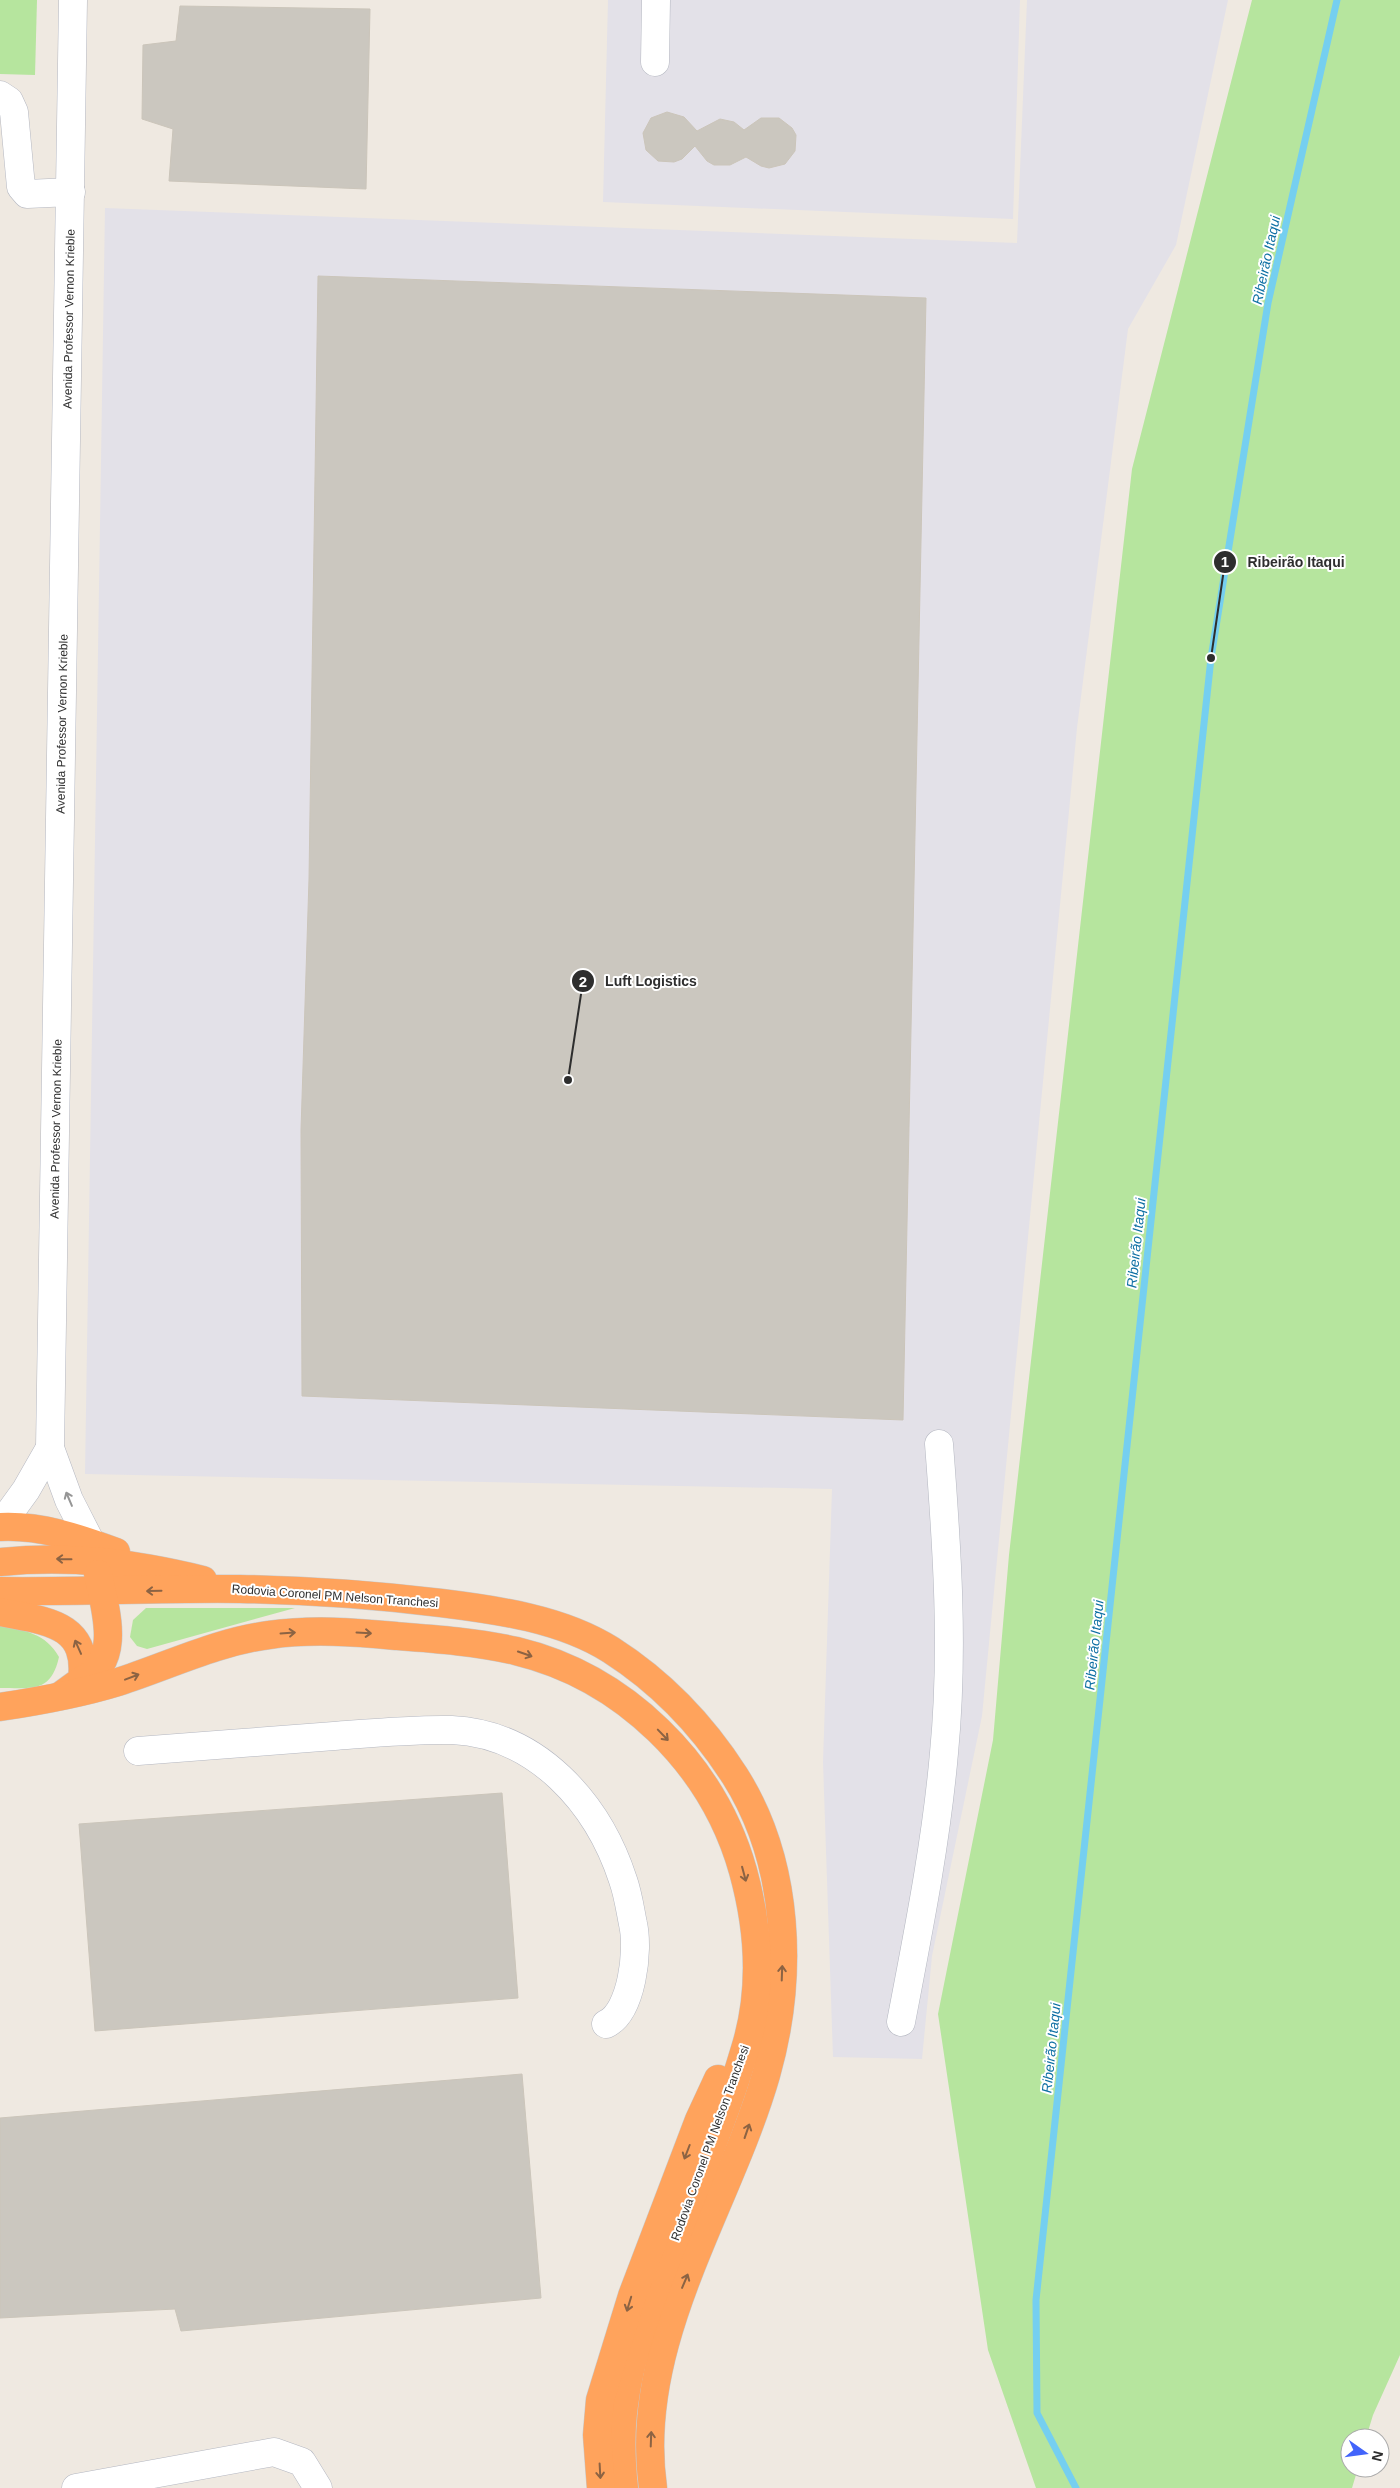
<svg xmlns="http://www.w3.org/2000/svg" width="1400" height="2488" font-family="Helvetica,sans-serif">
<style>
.industrial{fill:#e3e1e8}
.green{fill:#b6e59e}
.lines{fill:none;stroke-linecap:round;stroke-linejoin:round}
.stream{stroke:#75cff0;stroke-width:7}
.building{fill:#cbc7bf;stroke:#cbc5ba}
.minor-casing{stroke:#b4b7c1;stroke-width:29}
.highway-casing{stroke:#c9c9c9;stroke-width:29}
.minor{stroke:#fff;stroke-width:28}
.highway{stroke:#ffa35c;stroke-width:28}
.oneway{stroke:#969696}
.oneway2{stroke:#8c6343}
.labels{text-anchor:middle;stroke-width:4;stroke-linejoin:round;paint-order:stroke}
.street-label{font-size:12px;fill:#2e2e2e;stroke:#fff}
.water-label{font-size:14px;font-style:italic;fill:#0d6fa3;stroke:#fff}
.leader{fill:none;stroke:#2e2e2e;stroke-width:2}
.callout-dot{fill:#2e2e2e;stroke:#fff;stroke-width:2}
.mark-label{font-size:15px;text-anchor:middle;font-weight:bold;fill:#fff}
.callout-label{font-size:14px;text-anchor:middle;font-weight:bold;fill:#2e2e2e;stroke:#fff;stroke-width:4;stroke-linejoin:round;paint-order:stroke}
</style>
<rect width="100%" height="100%" fill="#efe9e1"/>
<!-- industrial -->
<g class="industrial">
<path d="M608,0H1020L1013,219L603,202Z"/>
<path d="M1027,0H1228L1176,245L1128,329L1077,728L982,1716L932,1956L922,2059L833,2057L823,1762L832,1489L85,1474L105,208L1017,243Z"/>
</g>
<!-- green -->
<g class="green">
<path d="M0,0H37L35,75L0,74Z"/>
<path d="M1252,0H1400V2355L1373,2415L1366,2438H1350V2468H1358L1352,2488H1036L988,2350L938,2014L993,1740L1009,1555L1132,469Z"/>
<path d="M146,1608H295L147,1649L137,1646L130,1637L133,1620Z"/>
<path d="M0,1624C24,1631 46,1633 59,1657C51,1693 32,1688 0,1688Z"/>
</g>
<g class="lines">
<!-- stream -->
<path class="stream" d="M1076,2488L1037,2413L1036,2300L1211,658L1268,303L1337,0"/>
</g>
<!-- building -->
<g class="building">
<path d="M180,6L370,9L366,189L169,181L173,129L142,119L143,45L176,41Z"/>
<path d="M667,112L684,117L697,131L720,119L734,122L744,130L761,118H779L792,128L796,135L795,151L785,164L769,168L761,166L746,157L730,165H714L707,161L695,146L682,159L674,162L658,161L646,150L643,133L651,118Z"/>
<path d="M318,276L926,298L903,1420L302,1396L301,1130L309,879Z"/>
<path d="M502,1793L518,1998L95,2031L79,1824Z"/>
<path d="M522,2074L541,2298L181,2331L175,2309L0,2318V2118Z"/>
</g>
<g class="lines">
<!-- minor casing -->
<g class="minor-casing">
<g id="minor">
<path d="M73,0L50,1448L69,1500L91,1543"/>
<path d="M655,62L656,0"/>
<path d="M0,95L9,101L14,112L21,187L27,194L71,192"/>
<path d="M0,1526L26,1490L50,1448"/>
<path d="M138,1751C203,1746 269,1741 334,1736C373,1733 413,1729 452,1730C537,1734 598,1803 623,1880C628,1894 630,1909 633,1924C639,1950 632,2012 606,2024"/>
<path d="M901,2022C918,1933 936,1844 944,1753C954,1650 947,1547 939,1444"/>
<path d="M76,2488L274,2452L302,2462L318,2488"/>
</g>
</g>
<!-- highway casing -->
<g class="highway-casing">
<g id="highway">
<path d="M0,1527C41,1525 78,1538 116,1552"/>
<path d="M0,1562C73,1555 132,1563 203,1580"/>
<path d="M0,1591C80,1592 160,1588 240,1589C307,1590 375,1595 441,1603C498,1610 562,1619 611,1650C661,1682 703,1726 735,1776C790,1863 794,1977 766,2075C727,2210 632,2342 653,2488"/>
<path d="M0,1612C44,1621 89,1622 82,1680L60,1696"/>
<path d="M82,1680C123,1661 105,1609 98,1574"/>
<path d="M0,1707C40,1701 79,1694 118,1682C168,1666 216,1642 269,1635C311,1629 354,1632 396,1636C436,1639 477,1642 516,1651C624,1677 713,1764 743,1871C759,1929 763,1991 745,2049C724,2121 693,2191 666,2261C648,2307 630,2356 624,2405C620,2433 621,2461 624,2488"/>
<path d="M601,2488L597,2435L600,2400L632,2296L699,2120L718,2079"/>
</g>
</g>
<!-- minor -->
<use href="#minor" class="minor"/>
<!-- highway -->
<use href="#highway" class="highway"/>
</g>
<!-- one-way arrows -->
<defs><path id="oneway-shaft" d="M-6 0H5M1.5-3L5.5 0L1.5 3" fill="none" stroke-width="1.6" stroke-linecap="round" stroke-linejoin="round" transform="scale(1.25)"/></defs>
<use class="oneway" href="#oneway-shaft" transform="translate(69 1499) rotate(-113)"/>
<g class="oneway2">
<use href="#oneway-shaft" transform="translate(64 1559) rotate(-179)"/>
<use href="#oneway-shaft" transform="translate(154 1591) rotate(179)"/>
<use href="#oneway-shaft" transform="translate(288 1633) rotate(-4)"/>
<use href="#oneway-shaft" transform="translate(364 1633) rotate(3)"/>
<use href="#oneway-shaft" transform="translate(78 1647) rotate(-114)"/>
<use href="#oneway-shaft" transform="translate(525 1654) rotate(19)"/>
<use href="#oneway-shaft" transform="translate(132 1677) rotate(-21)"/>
<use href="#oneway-shaft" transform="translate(663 1735) rotate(46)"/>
<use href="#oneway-shaft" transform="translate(744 1874) rotate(75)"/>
<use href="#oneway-shaft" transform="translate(782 1973) rotate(-88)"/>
<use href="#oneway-shaft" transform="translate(747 2131) rotate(-71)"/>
<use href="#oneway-shaft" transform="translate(687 2152) rotate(111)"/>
<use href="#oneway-shaft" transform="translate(685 2281) rotate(-67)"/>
<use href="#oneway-shaft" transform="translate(629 2304) rotate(107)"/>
<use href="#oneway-shaft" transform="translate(651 2439) rotate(-88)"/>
<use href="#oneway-shaft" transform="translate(600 2471) rotate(87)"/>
</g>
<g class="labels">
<!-- street labels -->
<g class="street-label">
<text transform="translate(69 319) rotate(-89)" y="4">Avenida Professor Vernon Krieble</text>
<text transform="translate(62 724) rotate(-89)" y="4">Avenida Professor Vernon Krieble</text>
<text transform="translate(56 1129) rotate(-89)" y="4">Avenida Professor Vernon Krieble</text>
<text transform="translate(335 1596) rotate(4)" y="4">Rodovia Coronel PM Nelson Tranchesi</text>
<text transform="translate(710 2143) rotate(-70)" y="4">Rodovia Coronel PM Nelson Tranchesi</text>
</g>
<!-- water labels -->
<g class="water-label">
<text transform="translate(1266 260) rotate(-78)" y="5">Ribeirão Itaqui</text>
<text transform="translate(1136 1243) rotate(-84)" y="5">Ribeirão Itaqui</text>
<text transform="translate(1094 1645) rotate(-84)" y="5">Ribeirão Itaqui</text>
<text transform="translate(1051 2048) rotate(-84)" y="5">Ribeirão Itaqui</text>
</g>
</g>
<!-- callouts -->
<path class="leader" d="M1211 658L1225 562M568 1080L583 981"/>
<g class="callout-dot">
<circle cx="1211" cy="658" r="5"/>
<circle cx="568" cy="1080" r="5"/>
<circle cx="1225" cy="562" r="12"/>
<circle cx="583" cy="981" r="12"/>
</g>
<g class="mark-label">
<text x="1225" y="567">1</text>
<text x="583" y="987">2</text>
</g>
<g class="callout-label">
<text x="1296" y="567">Ribeirão Itaqui</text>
<text x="651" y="986">Luft Logistics</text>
</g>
<!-- north arrow -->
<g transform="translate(1365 2453) rotate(104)"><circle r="24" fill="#ffffff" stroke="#ababab"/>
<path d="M0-4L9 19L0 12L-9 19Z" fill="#4264fb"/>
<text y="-8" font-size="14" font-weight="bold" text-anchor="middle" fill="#2e2e2e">N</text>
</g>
</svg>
